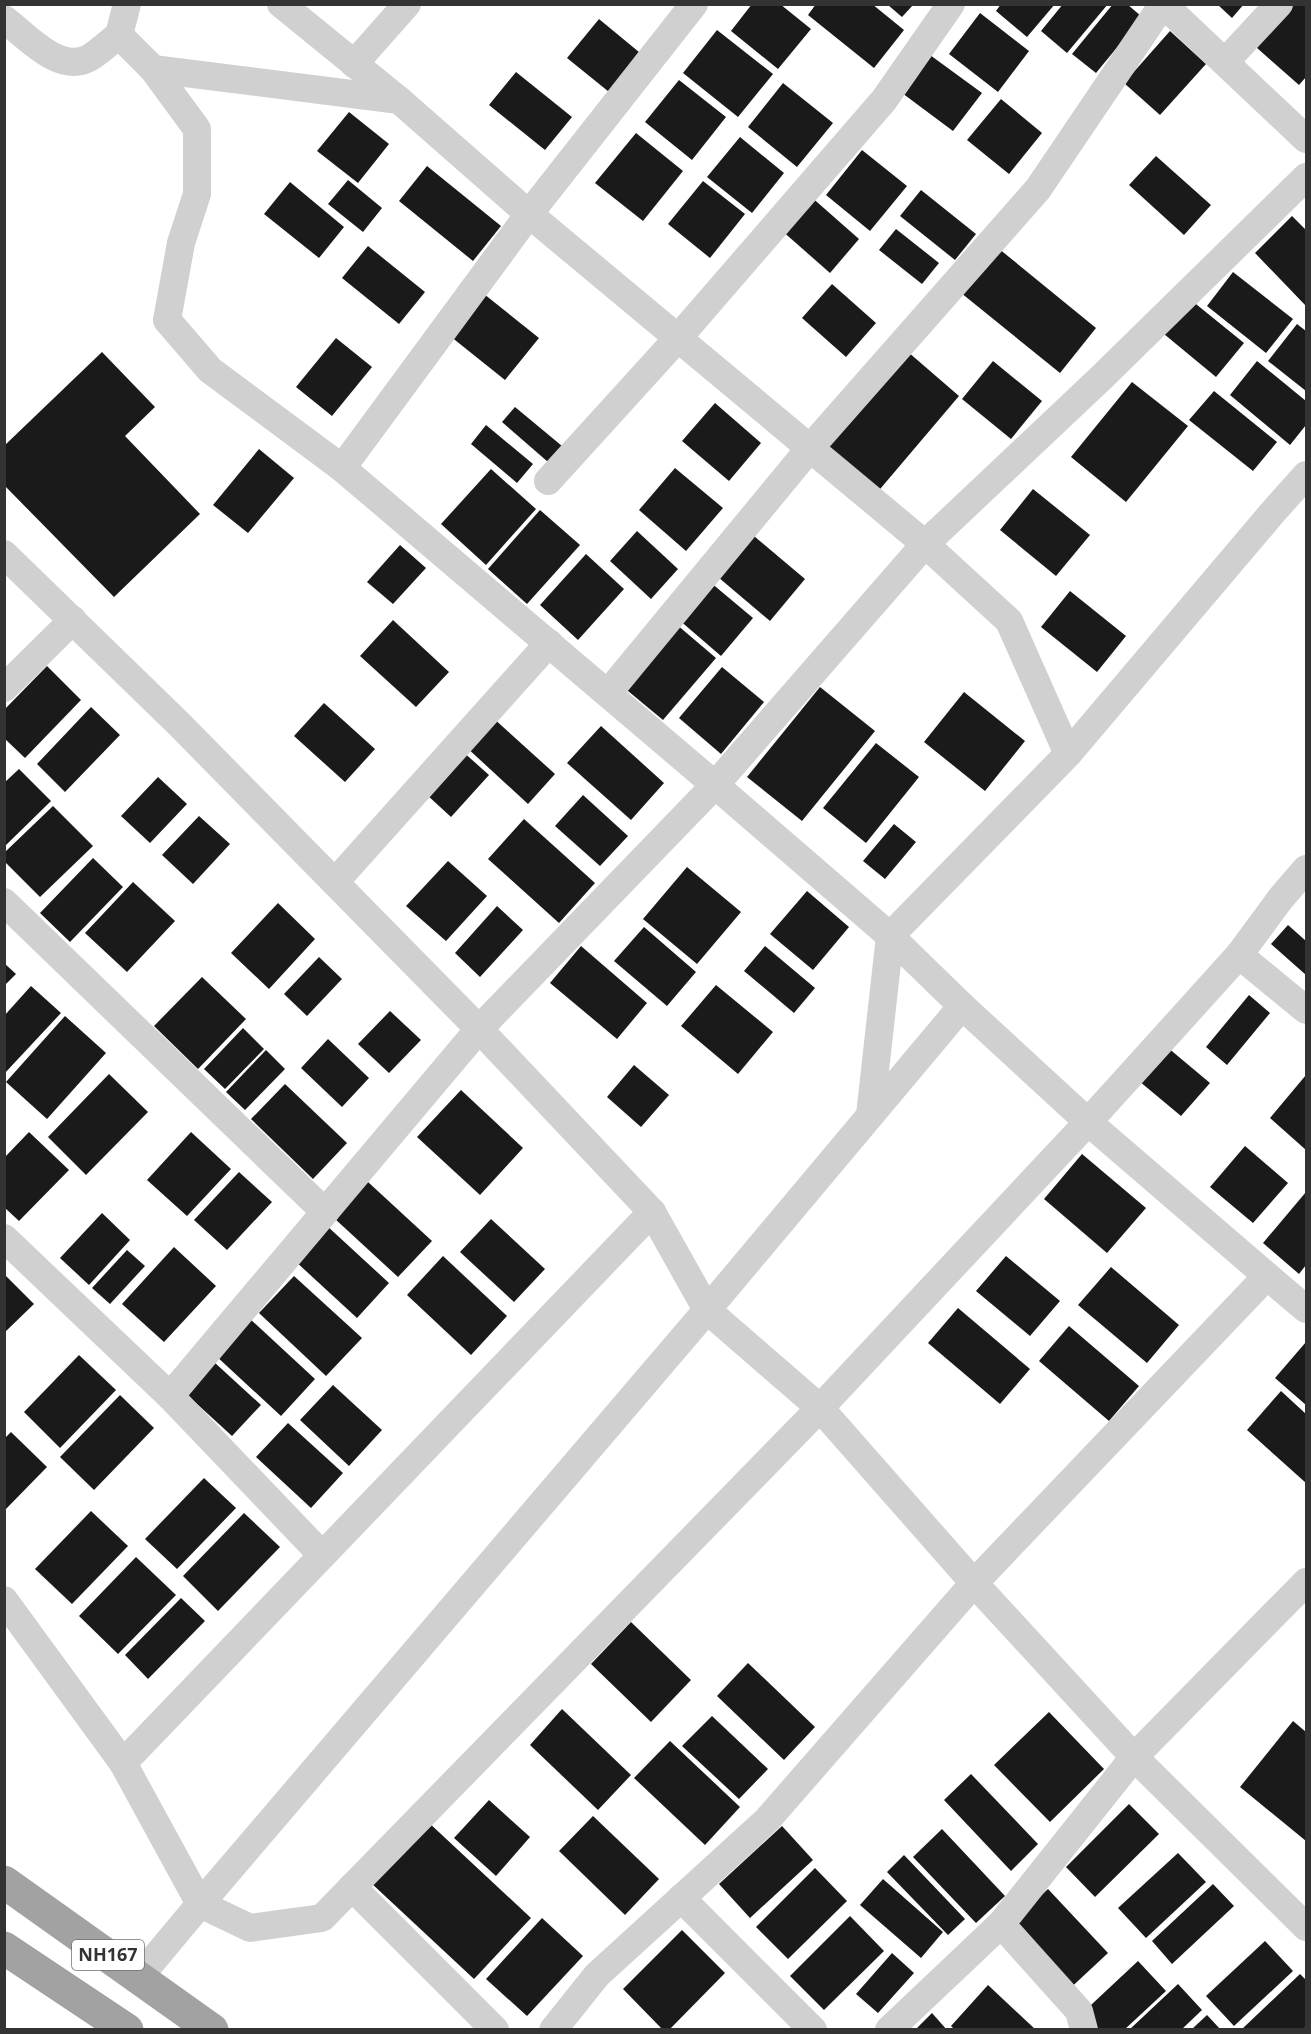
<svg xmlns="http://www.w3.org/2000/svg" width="1311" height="2034" font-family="'Noto Sans',sans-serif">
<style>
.building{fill:#1a1a1a}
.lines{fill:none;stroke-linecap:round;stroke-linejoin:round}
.minor{stroke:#d0d0d0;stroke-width:28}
.trunk{stroke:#a2a2a2;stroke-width:33}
.labels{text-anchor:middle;stroke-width:6;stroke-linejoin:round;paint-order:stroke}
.shield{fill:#fff;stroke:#707070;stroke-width:1.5}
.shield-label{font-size:18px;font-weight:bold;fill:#333}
</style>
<rect width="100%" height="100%" fill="#fff"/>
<!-- building -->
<g class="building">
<path d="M752,4H780L811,29L778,69L731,31Z"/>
<path d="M816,4H872L904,30L874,68L808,15Z"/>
<path d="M1001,4H1055L1027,37L996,11Z"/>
<path d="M1063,4H1108L1067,53L1041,31Z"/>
<path d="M1113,4H1127L1142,17L1096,73L1072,54Z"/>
<path d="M1217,4H1244L1232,18Z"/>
<path d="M1279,4H1306V77L1299,85L1248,40Z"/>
<path d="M888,5H913L902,17Z"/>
<path d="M980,13L1029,51L998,92L949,54Z"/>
<path d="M599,19L645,57L614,96L567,58Z"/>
<path d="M717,30L773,74L738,117L683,73Z"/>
<path d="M1170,31L1206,64L1160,115L1124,83Z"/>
<path d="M930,55L982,93L953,131L902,93Z"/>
<path d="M516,72L572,117L545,150L489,105Z"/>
<path d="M679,80L726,117L692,160L645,122Z"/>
<path d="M783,83L833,123L797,167L748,127Z"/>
<path d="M1001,99L1042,133L1009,174L967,140Z"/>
<path d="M349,112L389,144L358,183L317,151Z"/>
<path d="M636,133L683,171L643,221L595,183Z"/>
<path d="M740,137L784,173L752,213L707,177Z"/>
<path d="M862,150L907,186L870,231L826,195Z"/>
<path d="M1156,156L1211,205L1184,235L1129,185Z"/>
<path d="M427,166L501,226L473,261L399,201Z"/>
<path d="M348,180L382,208L363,232L328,204Z"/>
<path d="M703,181L745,214L710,258L668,224Z"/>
<path d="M290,182L344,227L319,258L264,214Z"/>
<path d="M921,190L976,234L955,260L900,216Z"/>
<path d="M809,195L859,239L830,273L780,229Z"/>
<path d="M1292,216L1306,230V306L1255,253Z"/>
<path d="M896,229L939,263L922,284L879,250Z"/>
<path d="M987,239L1096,328L1060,373L950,284Z"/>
<path d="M368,246L425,292L399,324L342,278Z"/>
<path d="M1233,272L1293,319L1266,353L1207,306Z"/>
<path d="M832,284L876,323L846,357L802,318Z"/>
<path d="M484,294L539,338L505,380L450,336Z"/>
<path d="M1191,300L1244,343L1216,377L1164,334Z"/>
<path d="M1297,324L1306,331V391L1268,361Z"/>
<path d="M336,338L372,367L332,416L296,387Z"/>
<path d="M893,339L959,396L875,495L809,438Z"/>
<path d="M102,352L155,407L125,436L200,514L114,597L4,485V446Z"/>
<path d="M993,361L1042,401L1011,439L962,399Z"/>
<path d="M1257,361L1306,401V425L1290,445L1230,395Z"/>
<path d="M1132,382L1188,426L1126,502L1071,457Z"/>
<path d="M1214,391L1277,442L1253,471L1189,420Z"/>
<path d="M715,403L761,443L729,481L682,441Z"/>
<path d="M515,407L562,446L548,462L502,422Z"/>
<path d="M486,425L533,464L517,483L471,444Z"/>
<path d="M259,449L294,478L248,533L213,505Z"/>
<path d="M675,468L723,508L686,551L639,510Z"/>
<path d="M491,469L536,509L486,565L441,524Z"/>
<path d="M1033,489L1090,535L1056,576L1000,530Z"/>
<path d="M540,510L580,545L527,604L488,569Z"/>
<path d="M637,531L678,569L651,599L610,561Z"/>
<path d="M754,536L805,579L770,621L718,577Z"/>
<path d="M400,545L426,568L393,604L367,582Z"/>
<path d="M586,554L624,589L578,640L540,605Z"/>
<path d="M710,582L753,618L721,656L678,619Z"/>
<path d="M1070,591L1126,636L1097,672L1041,627Z"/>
<path d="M393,620L449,672L416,707L360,656Z"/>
<path d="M676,624L716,658L663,720L622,686Z"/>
<path d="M47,666L81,700L25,758L4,738V710Z"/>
<path d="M722,667L764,702L721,754L679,718Z"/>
<path d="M820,687L875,731L802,821L747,777Z"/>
<path d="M964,692L1025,741L985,791L924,742Z"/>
<path d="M324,703L375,749L345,782L294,736Z"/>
<path d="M91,707L120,735L65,792L37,764Z"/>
<path d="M492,717L555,774L528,804L465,746Z"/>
<path d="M601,726L664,783L631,820L567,763Z"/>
<path d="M452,742L489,775L451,817L414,783Z"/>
<path d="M876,743L919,777L866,843L823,808Z"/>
<path d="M19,769L51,801L4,847V783Z"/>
<path d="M158,777L187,804L150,843L121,816Z"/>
<path d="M583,795L628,836L600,866L555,826Z"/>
<path d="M53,806L93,846L40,897L4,861V853Z"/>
<path d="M199,816L230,844L193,884L162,855Z"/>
<path d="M524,819L595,883L559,923L488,859Z"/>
<path d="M894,824L916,842L885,879L863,861Z"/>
<path d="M93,858L123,887L70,942L40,913Z"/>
<path d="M448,861L487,896L446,941L406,906Z"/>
<path d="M687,867L741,912L697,964L643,919Z"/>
<path d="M133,882L175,921L127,972L85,933Z"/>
<path d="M807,891L849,927L813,970L770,934Z"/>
<path d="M278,903L315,939L269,989L231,953Z"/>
<path d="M497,906L523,930L480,977L455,953Z"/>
<path d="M1288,925L1306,941V975L1271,944Z"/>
<path d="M644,927L696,972L667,1006L614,961Z"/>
<path d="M581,946L647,1003L617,1039L550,983Z"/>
<path d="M765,946L815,988L794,1013L744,971Z"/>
<path d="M319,957L342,979L307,1016L284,994Z"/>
<path d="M4,963L16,974L4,986Z"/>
<path d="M202,977L246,1019L198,1069L154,1026Z"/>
<path d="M716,985L773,1032L738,1074L681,1026Z"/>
<path d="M31,986L61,1013L4,1074V1016Z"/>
<path d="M1249,995L1270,1013L1227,1065L1206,1047Z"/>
<path d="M390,1011L421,1040L389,1073L358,1044Z"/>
<path d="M65,1016L106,1053L47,1119L6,1082Z"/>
<path d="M243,1028L264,1049L225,1089L204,1069Z"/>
<path d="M328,1039L369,1078L342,1107L301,1068Z"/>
<path d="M1167,1047L1210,1083L1181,1116L1139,1081Z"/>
<path d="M266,1050L285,1069L245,1110L226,1092Z"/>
<path d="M634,1065L669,1095L641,1127L607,1097Z"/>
<path d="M109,1074L148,1112L86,1175L48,1137Z"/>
<path d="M1306,1075V1150L1270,1118Z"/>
<path d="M285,1084L347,1143L313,1179L251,1119Z"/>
<path d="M461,1090L523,1148L480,1195L417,1137Z"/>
<path d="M29,1132L69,1170L19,1221L4,1207V1158Z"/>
<path d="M191,1132L231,1169L187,1216L147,1180Z"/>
<path d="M1245,1146L1288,1183L1253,1223L1210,1187Z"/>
<path d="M1082,1154L1146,1208L1107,1253L1044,1199Z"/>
<path d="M239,1172L272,1202L227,1250L194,1220Z"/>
<path d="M368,1182L432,1241L398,1277L334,1218Z"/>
<path d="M1306,1192V1265L1299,1274L1263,1243Z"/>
<path d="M102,1213L130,1240L89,1285L60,1258Z"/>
<path d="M491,1219L545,1269L514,1302L460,1252Z"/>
<path d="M326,1225L389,1283L357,1318L294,1260Z"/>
<path d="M174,1247L216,1286L164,1342L122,1304Z"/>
<path d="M127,1250L145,1266L110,1304L92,1288Z"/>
<path d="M443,1256L507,1316L471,1355L407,1295Z"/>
<path d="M1006,1256L1060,1301L1030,1336L976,1291Z"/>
<path d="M1111,1267L1179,1325L1147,1363L1078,1305Z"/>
<path d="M4,1274L34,1304L4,1333Z"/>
<path d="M294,1276L362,1338L326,1376L259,1313Z"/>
<path d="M958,1308L1030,1369L1000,1404L928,1343Z"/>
<path d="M249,1318L315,1379L281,1416L215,1355Z"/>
<path d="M1069,1326L1139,1386L1109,1421L1039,1361Z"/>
<path d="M1306,1342V1405L1275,1378Z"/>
<path d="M79,1355L116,1390L60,1448L24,1412Z"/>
<path d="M214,1362L261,1405L232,1436L185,1393Z"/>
<path d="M333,1385L382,1430L349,1466L300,1420Z"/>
<path d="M1281,1391L1306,1414V1483L1247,1430Z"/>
<path d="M120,1395L154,1428L94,1490L60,1457Z"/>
<path d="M288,1423L343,1473L311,1508L256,1457Z"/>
<path d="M11,1432L47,1467L4,1511V1439Z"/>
<path d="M204,1478L236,1508L177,1569L145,1539Z"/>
<path d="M91,1511L128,1546L72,1604L35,1569Z"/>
<path d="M244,1513L280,1547L218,1611L183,1576Z"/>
<path d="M136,1557L176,1595L118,1654L79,1616Z"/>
<path d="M181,1598L205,1621L148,1679L125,1655Z"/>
<path d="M631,1622L691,1680L651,1722L591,1664Z"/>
<path d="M748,1663L815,1727L784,1760L717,1696Z"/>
<path d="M562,1709L631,1775L598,1810L530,1745Z"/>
<path d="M1049,1712L1104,1769L1050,1822L994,1765Z"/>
<path d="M712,1716L768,1769L739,1799L682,1746Z"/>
<path d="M1293,1721L1306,1732V1841L1240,1787Z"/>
<path d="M670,1741L740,1807L705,1845L634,1778Z"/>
<path d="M971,1774L1038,1844L1011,1871L944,1800Z"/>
<path d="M489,1800L530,1837L496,1876L454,1838Z"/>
<path d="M1129,1804L1159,1834L1095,1897L1066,1867Z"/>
<path d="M593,1816L659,1879L625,1915L559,1851Z"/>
<path d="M427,1821L531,1918L474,1979L370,1882Z"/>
<path d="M782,1826L813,1860L750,1918L719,1884Z"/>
<path d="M942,1829L1005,1896L976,1923L913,1857Z"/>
<path d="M1178,1853L1206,1882L1146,1938L1118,1908Z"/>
<path d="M904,1855L965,1919L948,1935L887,1872Z"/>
<path d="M815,1868L847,1901L788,1959L756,1927Z"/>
<path d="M883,1879L943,1932L921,1958L860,1905Z"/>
<path d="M1213,1884L1234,1906L1172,1964L1152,1941Z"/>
<path d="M1048,1889L1108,1953L1064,1994L1004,1930Z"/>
<path d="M850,1916L884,1951L824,2010L790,1976Z"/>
<path d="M542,1918L583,1956L527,2016L486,1979Z"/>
<path d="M682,1930L725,1973L669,2030H663L623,1989Z"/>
<path d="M1265,1941L1293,1971L1234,2026L1206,1996Z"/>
<path d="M892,1953L914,1973L878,2013L856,1994Z"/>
<path d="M1138,1961L1166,1991L1124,2030H1086L1076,2019Z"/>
<path d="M1300,1974L1306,1980V2026L1303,2030H1241Z"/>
<path d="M1178,1984L1202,2010L1181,2030H1129Z"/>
<path d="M988,1985L1036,2030H955L951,2026Z"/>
<path d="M932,2013L947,2030H915Z"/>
<path d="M1207,2015L1221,2030H1191Z"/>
</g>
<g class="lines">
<!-- minor -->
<g class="minor">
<path d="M281,4L399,100"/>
<path d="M694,4L529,214L925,544L1009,621L1068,754L1273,512L1306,475"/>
<path d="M4,19C27,36 59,74 89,58C100,52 109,42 119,35L153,69L197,129V194L181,243L167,320L210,370L342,468L715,785L925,544L1102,377L1306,177"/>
<path d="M119,35L127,4"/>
<path d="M1225,62L1279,4"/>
<path d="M354,64L407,4"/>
<path d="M153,69L399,100L529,214L342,468"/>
<path d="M548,481L678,338L884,100L951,4"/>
<path d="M4,554L179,724L479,1029L715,785L890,936L1068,754"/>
<path d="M4,688L73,620"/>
<path d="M608,693L810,448L1038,189L1163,4L1306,139"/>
<path d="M335,882L549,643"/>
<path d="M4,902L325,1212"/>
<path d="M1239,955L1281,898L1306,869"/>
<path d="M870,1115L890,936L962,1006"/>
<path d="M4,1238L170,1396"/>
<path d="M1306,1309L1267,1276L974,1583L1134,1757L1306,1582"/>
<path d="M322,1555L170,1396L479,1029L652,1212"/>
<path d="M4,1600L123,1763"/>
<path d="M352,1887L495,2030"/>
<path d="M681,1898L813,2030"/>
<path d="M139,1977L200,1904L707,1310L652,1212L123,1763L200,1904L250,1928L322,1918L820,1408L707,1310L962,1006L1088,1122L1239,955L1306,1010"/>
<path d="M553,2030L597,1975L767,1820L974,1583L820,1408L1088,1122L1267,1276"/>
<path d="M889,2030L1001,1924"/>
<path d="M1084,2030L1079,2011L1001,1924L1134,1757L1306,1927"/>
</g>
<!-- trunk -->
<g class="trunk">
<path d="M4,1882L212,2030"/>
<path d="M4,1948L127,2030"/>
</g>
</g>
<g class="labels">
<!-- shield labels -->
<rect class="shield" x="72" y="1940" width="72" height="30" rx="4.5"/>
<g class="shield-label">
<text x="108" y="1961">NH167</text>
</g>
</g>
<!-- border -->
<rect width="1311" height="2034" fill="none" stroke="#333333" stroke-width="12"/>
</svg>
